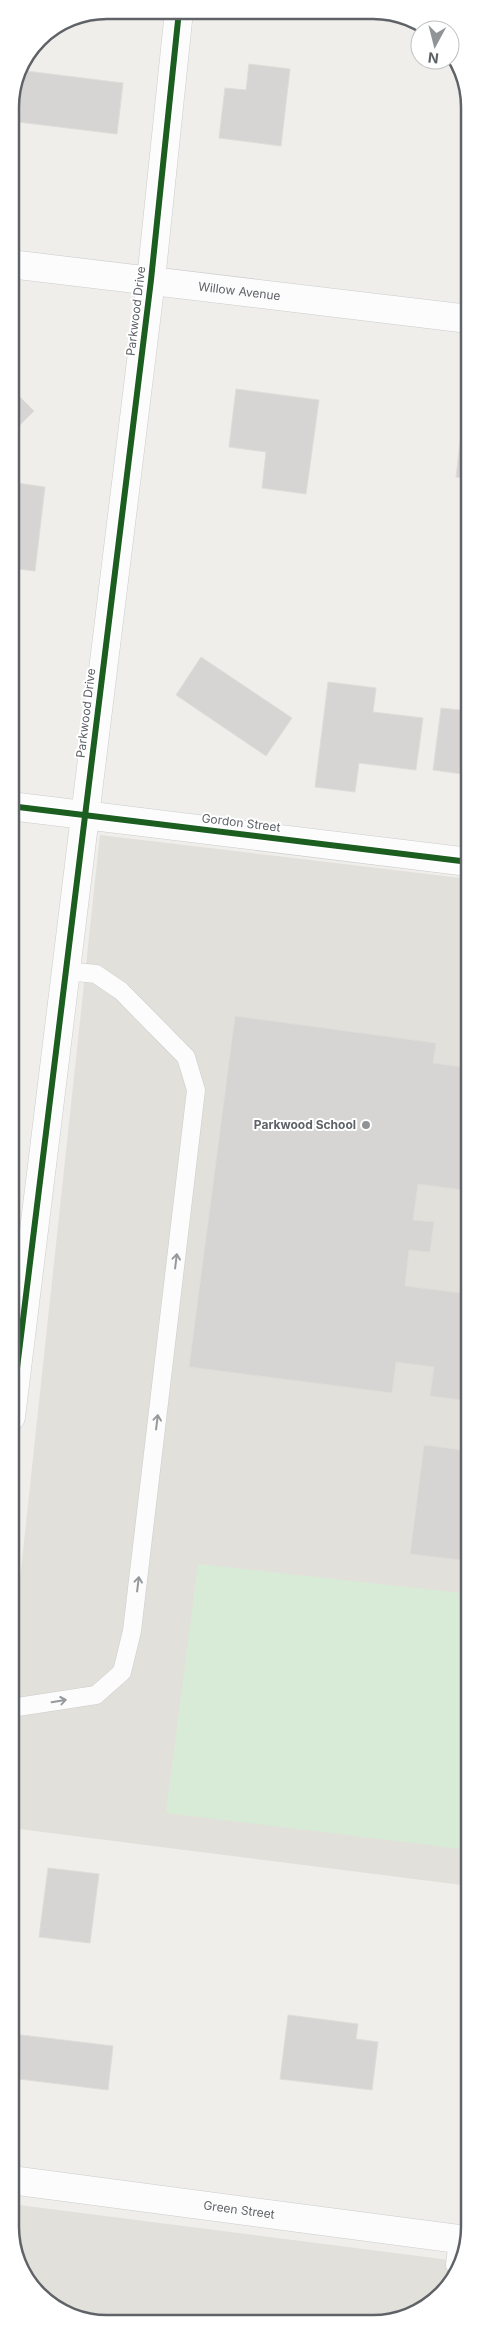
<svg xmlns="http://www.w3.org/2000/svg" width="480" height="2334" font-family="Inter,sans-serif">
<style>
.education{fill:#e2e0da}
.green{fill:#d8ebd6}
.building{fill:#d6d5d3;stroke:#deddd9}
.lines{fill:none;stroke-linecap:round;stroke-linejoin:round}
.service-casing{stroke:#cbcccc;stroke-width:19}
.minor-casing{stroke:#cbcccc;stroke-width:29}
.tertiary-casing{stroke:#cbcccc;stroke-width:29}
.service{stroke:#fdfcfc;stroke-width:18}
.minor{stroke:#fdfcfc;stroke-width:28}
.tertiary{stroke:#fdfcfc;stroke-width:28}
.cycleway-casing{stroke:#fff;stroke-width:9}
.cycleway{stroke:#1b5e20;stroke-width:6}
.oneway{stroke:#96999c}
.poi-dot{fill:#919496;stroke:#fff;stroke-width:2}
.labels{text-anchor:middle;stroke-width:4;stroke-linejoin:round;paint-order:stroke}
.street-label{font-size:12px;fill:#5f6368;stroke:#fff}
.poi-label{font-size:12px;font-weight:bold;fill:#5f6368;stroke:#fff;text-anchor:end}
.rim{fill:none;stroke:#5f6368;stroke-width:2.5}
</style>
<rect width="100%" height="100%" fill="#efeeea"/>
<!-- education -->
<g class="education">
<path d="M100,835L469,879L470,1886L11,1828V1663Z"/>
<path d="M11,2204L457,2261L442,2295L385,2323L88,2322L34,2291L11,2239Z"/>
</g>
<!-- green -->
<path class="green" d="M198,1564L470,1594V1850L166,1813Z"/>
<!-- building -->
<g class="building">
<path d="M249,64L290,69L281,146L219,138L225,88L246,90Z"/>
<path d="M18,70L123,83L117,134L10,121V101Z"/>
<path d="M10,387L34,411L10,435Z"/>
<path d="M236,389L319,400L306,494L262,488L266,452L229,447Z"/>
<path d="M463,419L469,420V479L456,477Z"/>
<path d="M10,482L45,487L35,571L10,568Z"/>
<path d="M201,657L292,718L266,756L176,695Z"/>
<path d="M328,682L376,688L373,712L423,718L416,770L359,763L355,792L315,787Z"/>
<path d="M441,708L469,711V775L433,770Z"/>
<path d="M235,1016L436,1043L433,1063L469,1068L470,1191L418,1184L413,1220L434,1222L430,1252L409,1250L405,1286L470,1294V1401L430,1396L434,1367L396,1362L392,1393L189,1367Z"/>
<path d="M424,1445L470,1451V1561L410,1554Z"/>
<path d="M48,1868L99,1874L90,1943L39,1937Z"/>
<path d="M288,2015L358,2024L356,2039L378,2042L372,2090L280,2079Z"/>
<path d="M13,2034L113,2046L108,2090L11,2078Z"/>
</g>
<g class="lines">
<!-- service casing -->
<g class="service-casing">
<g id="service">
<path d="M11,1708L96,1695L122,1672L132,1631L196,1090L186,1057L121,991L96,974L65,971"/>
<path d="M455,2265L458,2239"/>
</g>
</g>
<!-- minor casing -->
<g class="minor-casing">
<g id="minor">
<path id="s1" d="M10,264L469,319"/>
<path d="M10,806L469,862"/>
</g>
</g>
<!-- tertiary casing -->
<g class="tertiary-casing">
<g id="tertiary">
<path d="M11,1417L151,280L179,11"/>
<path id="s2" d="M11,2180L466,2240"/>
</g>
</g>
<!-- service -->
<use href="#service" class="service"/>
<!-- minor -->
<use href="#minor" class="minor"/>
<!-- tertiary -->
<use href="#tertiary" class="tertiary"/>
<!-- cycleway casing -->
<g class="cycleway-casing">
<g id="cycleway">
<path d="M10,806L469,862"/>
<path d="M11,1417L151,280L179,11"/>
</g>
</g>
<!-- cycleway -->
<use href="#cycleway" class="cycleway"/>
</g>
<!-- one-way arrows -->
<defs><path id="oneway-shaft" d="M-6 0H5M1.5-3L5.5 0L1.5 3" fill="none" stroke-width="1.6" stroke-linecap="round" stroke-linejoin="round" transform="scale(1.25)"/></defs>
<g class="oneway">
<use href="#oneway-shaft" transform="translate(176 1261) rotate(-83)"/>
<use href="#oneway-shaft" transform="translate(157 1422) rotate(-83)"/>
<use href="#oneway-shaft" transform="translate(138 1584) rotate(-83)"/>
<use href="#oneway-shaft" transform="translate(59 1701) rotate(-9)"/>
</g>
<!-- markers -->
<circle class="poi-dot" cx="366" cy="1125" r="5"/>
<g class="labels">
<!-- street labels -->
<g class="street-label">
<text dy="4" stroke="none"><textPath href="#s1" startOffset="231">Willow Avenue</textPath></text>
<text transform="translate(136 311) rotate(-83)" y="4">Parkwood Drive</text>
<text transform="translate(86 713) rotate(-83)" y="4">Parkwood Drive</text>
<text transform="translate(241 823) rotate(7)" y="4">Gordon Street</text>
<text dy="4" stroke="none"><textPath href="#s2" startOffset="230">Green Street</textPath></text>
</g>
<!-- poi labels -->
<g class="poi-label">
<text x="356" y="1129">Parkwood School</text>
</g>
</g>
<!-- crop -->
<path d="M0 0H480V2334H0ZM107 19H373A88 88 0 0 1 461 107V2227A88 88 0 0 1 373 2315H107A88 88 0 0 1 19 2227V107A88 88 0 0 1 107 19Z" fill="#fff" fill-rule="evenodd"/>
<path class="rim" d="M107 19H373A88 88 0 0 1 461 107V2227A88 88 0 0 1 373 2315H107A88 88 0 0 1 19 2227V107A88 88 0 0 1 107 19Z"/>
<!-- north arrow -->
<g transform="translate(435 45) rotate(187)"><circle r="24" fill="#ffffff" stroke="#bfc1c3"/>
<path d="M0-4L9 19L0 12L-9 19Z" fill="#919496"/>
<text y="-8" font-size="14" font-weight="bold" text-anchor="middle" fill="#5f6368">N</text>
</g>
</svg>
